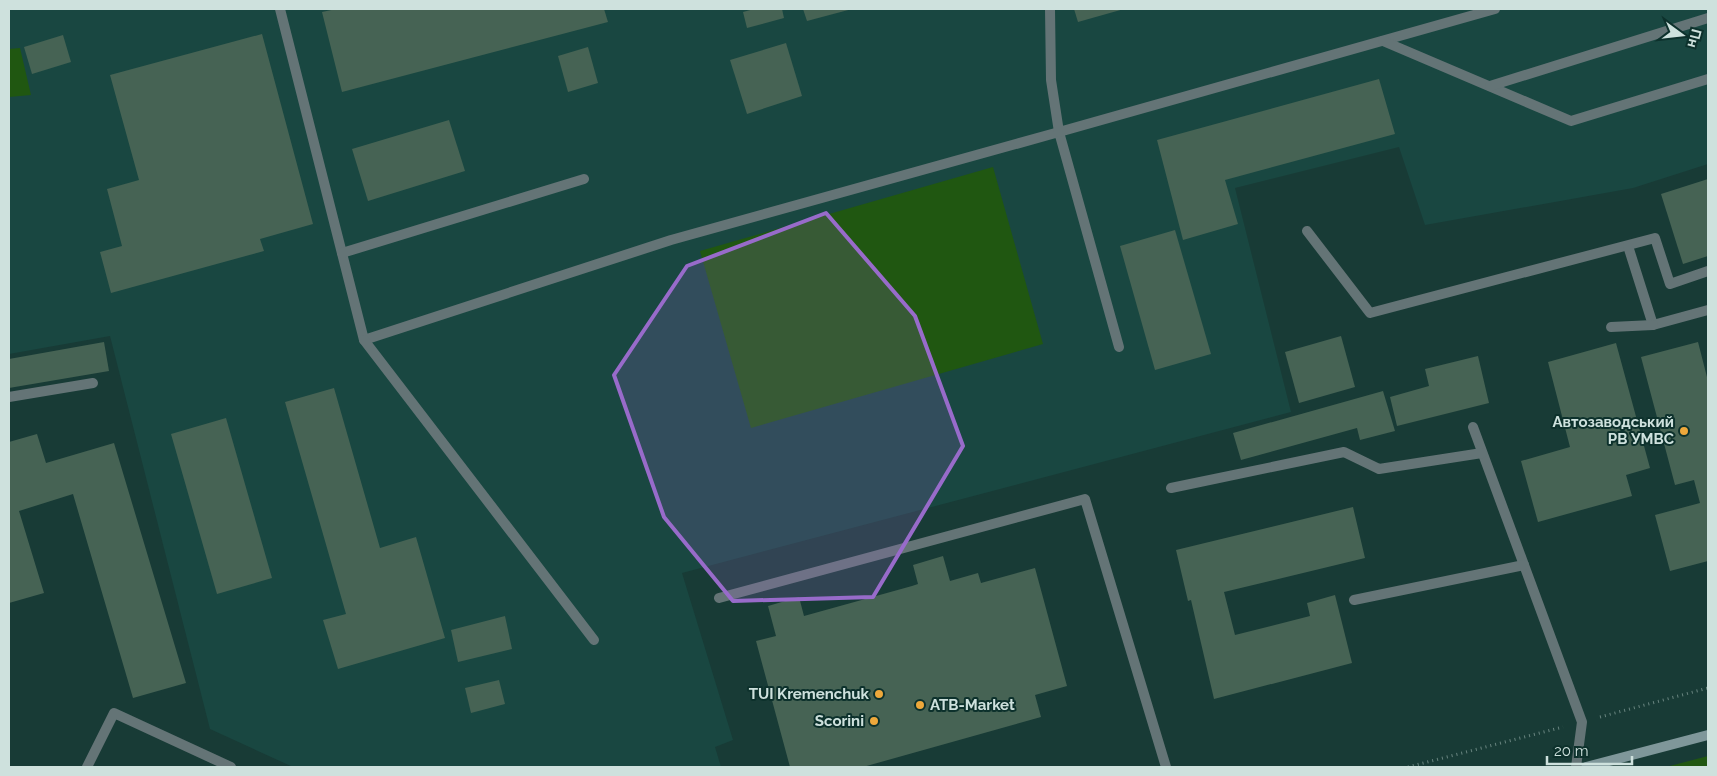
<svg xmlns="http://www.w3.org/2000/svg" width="1717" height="776" font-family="Raleway,sans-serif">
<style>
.built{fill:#194741}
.green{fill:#205711}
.building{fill:#466354}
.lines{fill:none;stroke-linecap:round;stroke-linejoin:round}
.path{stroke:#68847f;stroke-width:3;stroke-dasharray:1 4;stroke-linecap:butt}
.service{stroke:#647476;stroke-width:10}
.secondary{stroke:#7f979a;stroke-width:10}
.marked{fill:#986bca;fill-opacity:0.2;stroke:#986bca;stroke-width:4;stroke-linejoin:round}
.poi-dot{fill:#eda83b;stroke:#0d312c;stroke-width:2}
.labels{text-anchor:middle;stroke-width:4;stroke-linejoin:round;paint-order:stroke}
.poi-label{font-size:15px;font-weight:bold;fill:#cee1dd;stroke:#0d312c;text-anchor:end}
</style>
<rect width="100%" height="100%" fill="#183b36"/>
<!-- built -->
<path class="built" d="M9,9H1708V164L1633,188L1425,225L1399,147L1235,188L1291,412L682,573L733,740L715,747L721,767H293L210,729L110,336L9,354Z"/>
<!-- green -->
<g class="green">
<path d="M20,48L31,95L9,97V49Z"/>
<path d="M993,167L1043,344L751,428L700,251Z"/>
<path d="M1708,756V767H1666Z"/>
</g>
<!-- building -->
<g class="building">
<path d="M336,9H604L608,22L342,92L322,12Z"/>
<path d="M754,9H782L784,18L747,28L743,12Z"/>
<path d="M803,9H852L807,21Z"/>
<path d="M1074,9H1124L1078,22Z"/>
<path d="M262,34L313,224L260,239L264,251L111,293L100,252L122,246L107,189L139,180L110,75Z"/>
<path d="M63,35L71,62L32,74L24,47Z"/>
<path d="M786,43L802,96L747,114L730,60Z"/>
<path d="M588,47L598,83L568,92L558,56Z"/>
<path d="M1379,79L1395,134L1225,180L1238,224L1183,240L1157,140Z"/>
<path d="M449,120L465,171L368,201L352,149Z"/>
<path d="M1708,179V256L1683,264L1661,194Z"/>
<path d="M1175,230L1211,354L1155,370L1120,246Z"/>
<path d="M1341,336L1355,387L1299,403L1285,352Z"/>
<path d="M104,342L109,371L9,388V359Z"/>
<path d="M1698,342L1708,381V561L1670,571L1655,515L1700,503L1694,480L1675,485L1641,357Z"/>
<path d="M1616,343L1650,468L1626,475L1632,496L1538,522L1521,461L1570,447L1548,362Z"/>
<path d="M1478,356L1489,403L1397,426L1390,397L1429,386L1425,369Z"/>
<path d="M334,388L380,548L416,537L445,638L338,669L323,620L346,614L285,402Z"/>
<path d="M1383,391L1395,431L1360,440L1357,428L1241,460L1233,433Z"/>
<path d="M226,418L272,578L217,594L171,434Z"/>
<path d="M37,434L46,463L114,443L186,683L133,698L73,494L19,511L44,593L9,603V442Z"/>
<path d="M1353,507L1365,558L1224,592L1235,635L1310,616L1307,603L1335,595L1352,663L1214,699L1191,600L1188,601L1176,550Z"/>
<path d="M943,556L950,581L978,573L981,583L1035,568L1067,686L1035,695L1041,717L863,767H790L756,641L776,636L768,606L799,597L804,616L912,586L918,584L913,565Z"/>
<path d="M505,616L512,649L458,662L451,630Z"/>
<path d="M499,680L505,704L471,713L465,688Z"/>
</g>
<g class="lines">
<!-- path -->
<g class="path">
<path d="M1600,717L1708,688"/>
<path d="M1408,767L1563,727"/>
</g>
<!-- service -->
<g class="service">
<path d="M280,9L364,340L671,240L1059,132L1119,347"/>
<path d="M1050,9L1051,80L1059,132L1495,9"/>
<path d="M1383,41L1571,121L1708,79"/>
<path d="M1490,86L1708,18"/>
<path d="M1307,231L1370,313L1655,238L1670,284L1708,271"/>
<path d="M1628,246L1653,325L1708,310"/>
<path d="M342,253L584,179"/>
<path d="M1611,327L1653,325"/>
<path d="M364,340L594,640"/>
<path d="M9,397L93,383"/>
<path d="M1473,427L1582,722L1576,767"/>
<path d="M1171,488L1344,452L1379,469L1482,453"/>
<path d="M719,598L1085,499L1166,767"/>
<path d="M1354,600L1524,565"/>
<path d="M87,767L114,713L231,767"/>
</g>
<!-- secondary -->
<path class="secondary" d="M1586,767L1708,735"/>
</g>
<!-- marked area -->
<path class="marked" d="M826,213L915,316L963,446L873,597L733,601L664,517L614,375L687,266Z"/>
<!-- markers -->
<g class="poi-dot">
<circle cx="1684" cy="431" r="5"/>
<circle cx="879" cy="694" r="5"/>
<circle cx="920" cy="705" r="5"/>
<circle cx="874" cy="721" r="5"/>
</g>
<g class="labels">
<!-- poi labels -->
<g class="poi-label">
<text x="1674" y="427">Автозаводський<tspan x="1674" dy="17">РВ УМВС</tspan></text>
<text x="869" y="699">TUI Kremenchuk</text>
<text x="930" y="710" text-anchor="start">ATB-Market</text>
<text x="864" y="726">Scorini</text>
</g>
</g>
<!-- border -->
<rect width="1717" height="776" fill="none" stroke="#cee1dd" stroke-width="20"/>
<!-- north arrow -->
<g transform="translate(1682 35) rotate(105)" stroke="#0d312c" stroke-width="4" paint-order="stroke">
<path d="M0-4L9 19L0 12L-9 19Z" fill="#cee1dd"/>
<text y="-8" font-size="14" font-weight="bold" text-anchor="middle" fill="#cee1dd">Пн</text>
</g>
<!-- scale -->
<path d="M1547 756v8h85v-8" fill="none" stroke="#cee1dd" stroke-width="2.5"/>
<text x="1554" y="756" font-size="15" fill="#cee1dd" stroke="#0d312c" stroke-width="4" paint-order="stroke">20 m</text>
</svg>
